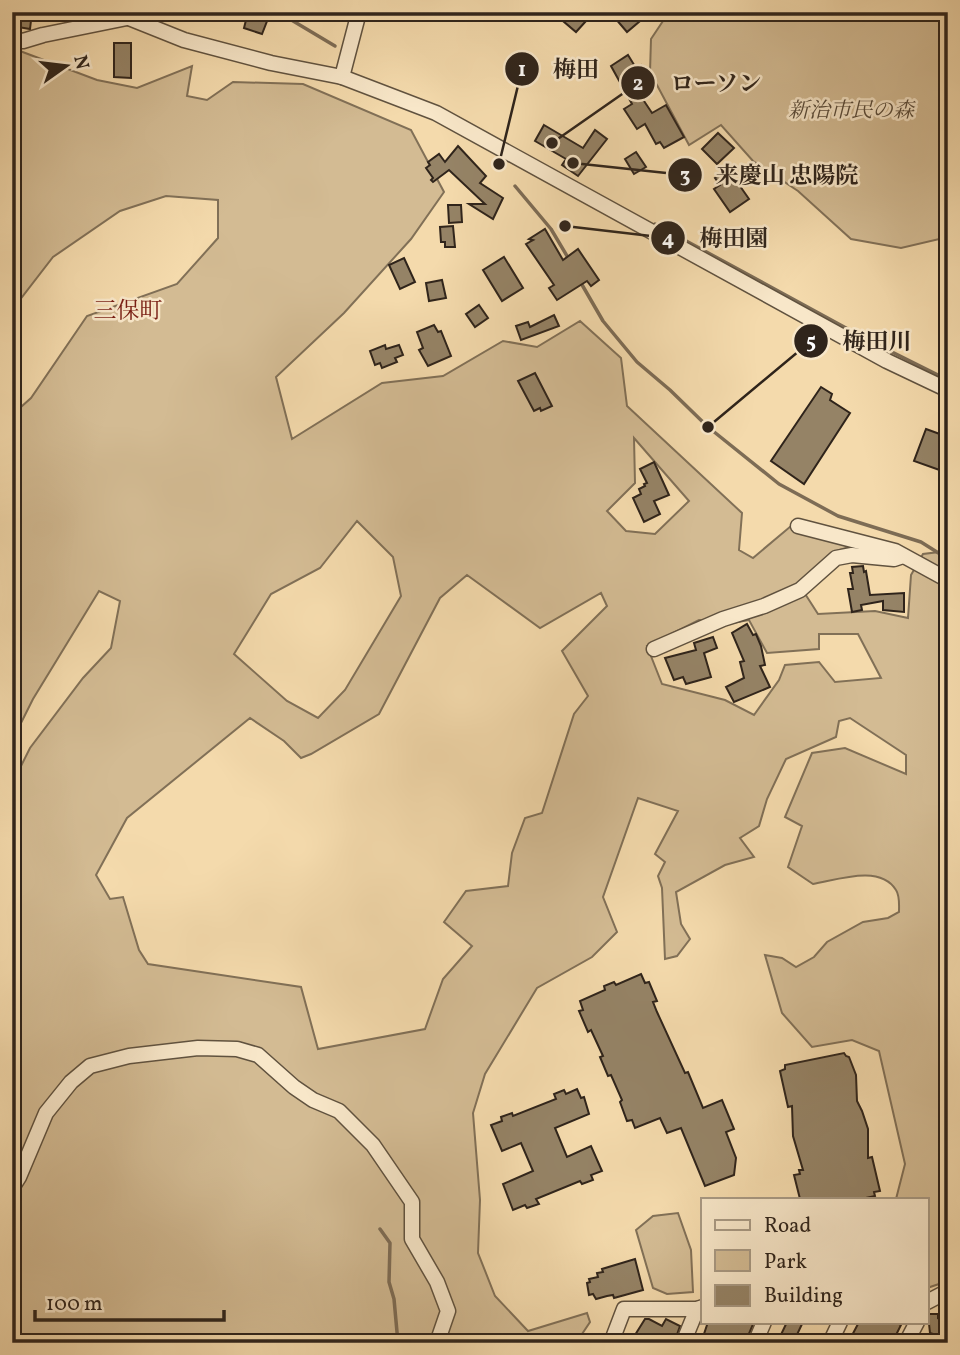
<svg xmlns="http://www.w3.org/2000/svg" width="960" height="1355" font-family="Vollkorn,'Noto Serif JP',serif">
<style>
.green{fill:#d3bb93;stroke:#817057;stroke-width:2;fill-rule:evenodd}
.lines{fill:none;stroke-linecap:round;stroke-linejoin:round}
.stream{stroke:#7d6c55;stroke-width:3.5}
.building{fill:#958366;stroke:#2f241b;stroke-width:2}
.minor-casing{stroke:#60523f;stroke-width:17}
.minor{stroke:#f8e7c9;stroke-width:14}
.labels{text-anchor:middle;stroke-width:5;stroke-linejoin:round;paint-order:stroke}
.park-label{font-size:21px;font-style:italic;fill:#584a39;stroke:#f8e7c9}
.neighbourhood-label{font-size:23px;fill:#7a1f14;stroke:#f8e7c9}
.leader{fill:none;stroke:#2f241b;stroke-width:2.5}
.callout-dot{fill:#2f241b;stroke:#f8e7c9;stroke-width:2.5}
.mark-label{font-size:21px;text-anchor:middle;font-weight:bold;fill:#fff}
.callout-label{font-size:23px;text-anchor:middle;font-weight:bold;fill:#2f241b;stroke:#f8e7c9;stroke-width:5;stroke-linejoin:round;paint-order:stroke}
</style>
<rect width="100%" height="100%" fill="#f4daac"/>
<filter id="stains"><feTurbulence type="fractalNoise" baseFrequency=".00286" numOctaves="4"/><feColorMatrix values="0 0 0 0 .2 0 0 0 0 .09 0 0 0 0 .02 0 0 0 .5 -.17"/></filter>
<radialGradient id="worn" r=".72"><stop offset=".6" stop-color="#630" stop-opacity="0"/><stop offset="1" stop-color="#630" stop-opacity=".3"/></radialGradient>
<!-- green -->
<g class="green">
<path d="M669,12H948V237L901,248L851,239L798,191L753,161L721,125L689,145L650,72L651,39Z"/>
<path d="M12,48L97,80L137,88L192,66L187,96L207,100L233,82L303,84L411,130L444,192L411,239L344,313L276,377L292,439L382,383L443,376L503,341L537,347L580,321L621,358L627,406L742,513L739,550L753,558L791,526L855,545L837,551L800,586L818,614L875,611L908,618L911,575L923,554L948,551V1281L927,1288V1199H896L905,1164L879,1051L852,1040L812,1047L782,1013L765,955L782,958L796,967L814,957L827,942L863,922L888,918L899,912C899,905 900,896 896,890C880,864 837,880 813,884L788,867L802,826L785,817L812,753L845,748L906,774V755L850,718L839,721L836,737L786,759L767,799L759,826L740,838L754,857L725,865L676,892L681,924L690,939L677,956L665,959L662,888L658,876L665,862L655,854L678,811L638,798L603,897L617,932L592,957L537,988L485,1074L473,1113L480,1200L478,1253L495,1296L528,1331L587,1313L590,1322L576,1343H12V822L21,766L30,748L83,678L111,648L120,601L99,591L33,699L19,727L12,731V415L31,398L87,316L177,284L218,238V200L166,196L120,211L53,257L12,310ZM634,438L689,501L655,534L626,531L607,511L635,483ZM357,521L393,557L401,596L345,690L318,718L287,701L234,654L271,594L320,568ZM467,575L540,628L601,593L607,606L562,651L588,696L574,714L542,813L525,818L512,853L508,886L466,891L444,922L472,946L443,979L425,1029L318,1049L301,987L148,964L139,950L123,897L110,899L96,875L127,818L250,718L284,741L301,758L311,754L379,714L440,598ZM699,620L727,624L749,620L767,653L819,649V634H858L881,678L835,682L819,662L785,665L779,680L754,715L725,700L662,684L647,646Z"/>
<path d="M678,1213L691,1250L693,1292L667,1294L653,1288L636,1230L653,1216Z"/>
</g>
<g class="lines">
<!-- stream -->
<g class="stream">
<path d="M278,12L335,46"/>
<path d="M515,186L551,229L570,261"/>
<path d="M655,224L868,340L948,380"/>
<path d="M581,283L603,321L637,362L670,390L708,427L779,484L838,516L921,542L948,559"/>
<path d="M380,1229L390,1243L389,1282L394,1299L398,1343"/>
</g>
</g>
<!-- building -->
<g class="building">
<path d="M12,12H32L30,29L12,26Z"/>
<path d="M248,12L269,16L262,34L244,28Z"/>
<path d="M570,12H576L586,21L576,32L563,21Z"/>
<path d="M621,12H633L640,21L627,32L615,18Z"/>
<path d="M114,43H131V78L114,77Z"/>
<path d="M628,55L636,68L641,65L647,74L642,77L644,80L634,86L652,113L666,105L684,137L664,148L660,142L656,144L645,124L637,129L624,109L632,104L611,66Z"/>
<path d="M544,125L583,148L595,130L607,139L578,176L562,165L566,159L535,141Z"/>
<path d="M718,133L734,148L717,164L702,149Z"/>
<path d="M458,146L486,176L480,183L503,198L493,219L469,204H485L449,170L433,182L431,180L433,178L426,168L430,165L428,162L439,154L445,162Z"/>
<path d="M636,152L646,167L634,174L625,159Z"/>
<path d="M728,169L749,199L730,212L714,189L720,185L715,178Z"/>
<path d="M448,205H461L462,222L449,223Z"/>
<path d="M453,226L455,247H445V242H441L440,227Z"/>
<path d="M545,229L563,260L578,249L599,280L591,286L587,281L557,300L549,288L554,285L526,244L533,240L529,239Z"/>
<path d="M504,257L523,288L502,301L483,270Z"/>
<path d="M404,258L415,282L400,289L389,265Z"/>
<path d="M442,280L446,298L429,301L426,283Z"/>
<path d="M479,305L488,318L475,327L466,314Z"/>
<path d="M554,315L559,326L521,340L516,326L528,322L530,327Z"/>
<path d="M434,325L438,332L441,331L451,356L428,366L419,350L423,348L417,332Z"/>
<path d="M385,345L386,349L399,345L403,355L395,358L397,362L382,368L380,363L375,365L370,351Z"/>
<path d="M535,373L552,406L541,411L540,408L534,411L518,381Z"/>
<path d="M821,387L832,394L830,400L850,413L804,484L771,461Z"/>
<path d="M926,429L948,437V473L914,461Z"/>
<path d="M654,462L669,495L654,501L660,514L644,522L633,498L641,494L639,489L645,486L644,484L647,483L640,469Z"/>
<path d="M863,566L864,572L866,571L870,595L904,593V612L883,610V601L861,605L862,610L852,612L848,589H853L850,573H853L852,567Z"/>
<path d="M747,624L753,635L756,634L761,646L765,665L760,666L770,687L734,702L726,687L744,678L740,662L744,661L732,633Z"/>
<path d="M713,637L717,648L704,653L711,677L686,684L683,677L674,680L665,658L696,650L694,643Z"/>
<path d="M641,974L645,983L649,982L657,1001L653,1002L657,1012L685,1073L688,1072L703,1108L722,1100L734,1129L726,1132L736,1158L734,1175L705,1186L681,1128L667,1133L660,1118L635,1128L632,1120L627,1121L620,1102L622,1100L611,1075L608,1076L600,1057L603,1056L591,1030L588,1032L579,1011L583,1010L580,1001L605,990L604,986L614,982L616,985Z"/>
<path d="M844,1053L846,1056L849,1057L856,1075L857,1101L862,1111L868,1129V1158L872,1157L880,1191L874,1192L875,1196L861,1199H800L794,1175L800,1174L799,1170H803L793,1136L792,1106L788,1107L780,1071L785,1069V1065Z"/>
<path d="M577,1089L581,1098L584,1097L589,1114L555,1128L567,1157L591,1146L602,1171L591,1175L593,1180L582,1184L580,1181L536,1199L539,1204L527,1208L525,1205L513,1210L503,1184L533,1171L521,1143L502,1151L491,1125L502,1121L501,1117L512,1113L513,1116L556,1099L554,1094L564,1090L566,1094Z"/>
<path d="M635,1259L643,1290L614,1298L613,1295L607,1296L596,1299L593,1294L589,1295L587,1283L590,1282L589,1279L598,1277L597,1273L603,1272L602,1269Z"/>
<path d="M928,1314H938V1318L942,1317V1337L930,1333Z"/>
<path d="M645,1319H649L662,1326L666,1319L680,1326L674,1343H630Z"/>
<path d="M708,1322H754L745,1343H701Z"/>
<path d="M787,1322H803L793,1343H777Z"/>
<path d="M859,1322H895L901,1325L892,1343H848Z"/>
</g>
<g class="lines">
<!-- minor casing -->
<g class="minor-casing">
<g id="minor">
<path d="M114,12L184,40L271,63L342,77L436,113L887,361L948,390"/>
<path d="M12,40L23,41L43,35L127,18"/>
<path d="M342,77L359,12"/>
<path d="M798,526L895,551L948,580"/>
<path d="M654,649L723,619L764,606L800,590L836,558L852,555L894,559L903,556"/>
<path d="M12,1188L19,1177L46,1113L71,1082L90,1066L129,1056L198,1048L237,1049L258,1055L294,1087L313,1100L339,1111L373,1145L412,1202V1239L437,1282L448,1311L437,1343"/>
<path d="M927,1302L948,1291"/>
<path d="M907,1341L933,1343"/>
<path d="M611,1343L624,1309H697L703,1307"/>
<path d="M683,1343L697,1309"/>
<path d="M755,1343L764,1322"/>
<path d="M830,1343L840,1322"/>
<path d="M906,1343L917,1322"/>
</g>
</g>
<!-- minor -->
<use href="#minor" class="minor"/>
</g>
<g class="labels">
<!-- park labels -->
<g class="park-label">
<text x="851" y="117">新治市民の森</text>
</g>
<!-- neighbourhood labels -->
<g class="neighbourhood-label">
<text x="128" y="318">三保町</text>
</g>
</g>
<!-- callouts -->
<path class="leader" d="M499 164L522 69M552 143L638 83M573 163L685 175M565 226L668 238M708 427L811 341"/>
<g class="callout-dot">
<circle cx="499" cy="164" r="7"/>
<circle cx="552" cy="143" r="7"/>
<circle cx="573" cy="163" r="7"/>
<circle cx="565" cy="226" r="7"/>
<circle cx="708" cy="427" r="7"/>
<circle cx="522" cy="69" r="18"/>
<circle cx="638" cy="83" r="18"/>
<circle cx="685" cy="175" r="18"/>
<circle cx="668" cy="238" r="18"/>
<circle cx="811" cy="341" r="18"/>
</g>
<g class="mark-label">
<text x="522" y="76">1</text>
<text x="638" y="90">2</text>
<text x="685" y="182">3</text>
<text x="668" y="245">4</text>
<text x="811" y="348">5</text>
</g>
<g class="callout-label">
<text x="576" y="77">梅田</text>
<text x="716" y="91">ローソン</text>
<text x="787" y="183">来慶山 忠陽院</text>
<text x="734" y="246">梅田園</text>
<text x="877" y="349">梅田川</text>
</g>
<!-- margin -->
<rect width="960" height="1355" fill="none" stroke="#f4daac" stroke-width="42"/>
<rect x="14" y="14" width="932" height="1327" fill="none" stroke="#2f241b" stroke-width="3.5"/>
<rect x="21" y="21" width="918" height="1313" fill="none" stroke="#2f241b" stroke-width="2"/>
<!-- legend -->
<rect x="701" y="1198" width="228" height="126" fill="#f8e7c9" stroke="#a89983" stroke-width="2"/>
<rect x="715" y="1220" width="35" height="10" fill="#f8e7c9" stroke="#a89983" stroke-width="2"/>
<text x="764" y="1232" font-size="21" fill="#2f241b">Road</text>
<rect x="715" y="1250" width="35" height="21" fill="#d3bb93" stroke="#a89983" stroke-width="2"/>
<text x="764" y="1268" font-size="21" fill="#2f241b">Park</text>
<rect x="715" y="1285" width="35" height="21" fill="#958366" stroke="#a89983" stroke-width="2"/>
<text x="764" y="1302" font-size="21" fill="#2f241b">Building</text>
<!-- north arrow -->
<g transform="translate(66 66) rotate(76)" stroke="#f8e7c9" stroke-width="5" paint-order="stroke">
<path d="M0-5L12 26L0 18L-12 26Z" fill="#2f241b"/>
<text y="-10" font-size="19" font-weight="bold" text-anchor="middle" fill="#2f241b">N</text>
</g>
<!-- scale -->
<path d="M35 1310v10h189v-10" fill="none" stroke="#2f241b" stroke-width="3.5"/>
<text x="46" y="1310" font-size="21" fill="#2f241b" stroke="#f8e7c9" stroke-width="5" paint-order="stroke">100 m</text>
<rect width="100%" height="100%" filter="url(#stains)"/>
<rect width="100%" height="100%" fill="url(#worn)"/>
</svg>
